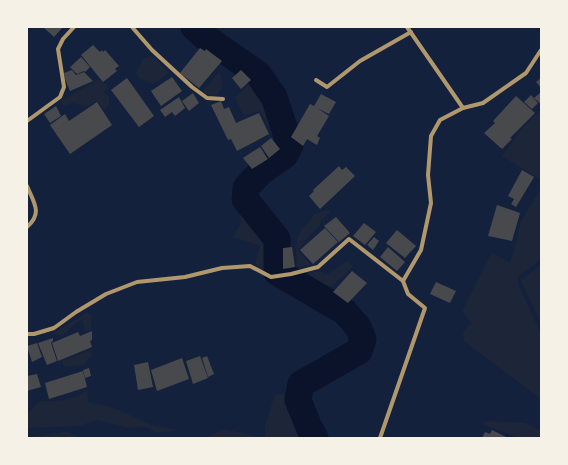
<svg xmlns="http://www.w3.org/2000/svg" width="568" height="465" font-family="Manrope,sans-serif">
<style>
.green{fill:#1d2539}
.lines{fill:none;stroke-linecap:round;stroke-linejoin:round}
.river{stroke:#0b132b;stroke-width:27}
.building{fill:#48494c}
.minor{stroke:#b1986c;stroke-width:4}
</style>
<rect width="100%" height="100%" fill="#14213d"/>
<!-- green -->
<g class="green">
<path d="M152,55L169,73L153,84L139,78L136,73L143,59Z"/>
<path d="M219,72C224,81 223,87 218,95L208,96L203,91Z"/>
<path d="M251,72L258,76L261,83L257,89L264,98L272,97L280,120L287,119L289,128L277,141L260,111L244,116L235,98L253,80L247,73Z"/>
<path d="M99,79L108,86L104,92L109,97V105L104,110L97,101L87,106H83L73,103L64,106L61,101Z"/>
<path d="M541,109V180L502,156L523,128Z"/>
<path d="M541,188V259L518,277L519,286L541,334V399L464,341L463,333L471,323L462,311L492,252L510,263L516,244L520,223Z"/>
<path d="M251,202L281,235C279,241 283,246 283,252C283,258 282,264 281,269L264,271L255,264L260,246L233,237L240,225L241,203Z"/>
<path d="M331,209L329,213L321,220L320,225L307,238L298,250L311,265L297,267C296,254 294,240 302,229C306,224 311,220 314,214Z"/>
<path d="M348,261L353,267L332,286L321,287L350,305L352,307L356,317L346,324L281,282L289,277L320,271L326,275Z"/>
<path d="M541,264V323L521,281Z"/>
<path d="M86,313L91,314V330L85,331L82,320L75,323L73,326L63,335L52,334Z"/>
<path d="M91,350V357L83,365L64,367L62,361Z"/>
<path d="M87,390L88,402L112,407L154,426L178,430L157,433L144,426L130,428L97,420L79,426L27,428V414L40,401C58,401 73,401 87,390Z"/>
<path d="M275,394L314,397L310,408L327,438H205L224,429L265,438V426Z"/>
<path d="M487,421L525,423L541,431V438H519L482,424Z"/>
<path d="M68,431L79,438H27Z"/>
</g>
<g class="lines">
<!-- river -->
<path class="river" d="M194,27L205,37L258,74L274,97L290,145L285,155L262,171L252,181L246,188L245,199L277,239V272L345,312L358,327L363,339L359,351L301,384L298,400L309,427L315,438"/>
</g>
<!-- building -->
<g class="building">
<path d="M43,27H63L54,37Z"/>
<path d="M93,45L100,52L102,50L103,52L105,50L119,66L115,69L117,71L103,82L81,55Z"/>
<path d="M200,48L205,51L206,49L222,61L199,88L180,73Z"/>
<path d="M81,57L90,67L85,72L84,71L77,74L70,67Z"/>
<path d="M72,70L76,75L84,72L93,81L70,91L65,79L64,73Z"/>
<path d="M241,70L251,80L241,89L232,78Z"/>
<path d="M172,77L182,91L161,106L151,91Z"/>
<path d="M127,78L154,116L139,127L111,90Z"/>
<path d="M541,78V88L536,82Z"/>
<path d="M541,92V104L534,98Z"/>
<path d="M193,93L199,103L189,111L182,101Z"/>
<path d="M321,94L336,102L329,114L317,108L329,116L317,136L320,138L317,145L307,139L303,146L291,137L310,104L314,106Z"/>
<path d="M531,95L538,103L532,109L524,102Z"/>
<path d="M516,96L535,113L510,138L512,139L502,149L484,133L495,123L493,121Z"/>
<path d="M179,97L185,108L175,116L172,112L165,117L160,110Z"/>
<path d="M221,101L224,109L229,107L236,123L259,113L269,134L237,151L231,139L228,140L211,105Z"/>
<path d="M97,102L112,125L70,154L50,125L65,114L69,121Z"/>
<path d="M56,106L61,116L50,123L44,114Z"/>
<path d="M271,138L280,149L269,158L261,146Z"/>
<path d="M260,147L268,159L252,169L243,158Z"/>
<path d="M339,166L342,170L346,167L355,176L320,209L309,196L314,191L313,190Z"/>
<path d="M522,170L534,177L516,207L511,204L514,199L508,196Z"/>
<path d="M497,205L520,213L512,241L488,236Z"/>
<path d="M336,217L350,233L339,242L324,226Z"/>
<path d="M364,223L376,232L365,245L353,236Z"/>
<path d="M325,228L338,242L313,264L300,250Z"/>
<path d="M397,230L416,246L405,258L386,243Z"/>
<path d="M374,237L379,241L373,250L367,245Z"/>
<path d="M292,247L295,267L283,269V248Z"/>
<path d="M388,247L405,262L397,271L380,257Z"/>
<path d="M352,271L367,283L348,303L333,292Z"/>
<path d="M436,282L456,291L450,303L430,294Z"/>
<path d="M92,331V340L90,341L92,347L58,361L52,343L78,332L80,336Z"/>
<path d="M53,338V341L51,343L57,361L47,365L38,343Z"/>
<path d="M37,343L42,357L32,362L27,346Z"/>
<path d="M200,356L208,378L193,384L186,361Z"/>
<path d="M207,356L214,374L208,377L202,358Z"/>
<path d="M182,358L189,379L157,391L151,370Z"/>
<path d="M148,362L153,387L138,390L134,365Z"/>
<path d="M89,368L91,376L85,378L83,370Z"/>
<path d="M83,371L87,387L49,399L45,383Z"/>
<path d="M37,374L41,387L27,391V376Z"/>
<path d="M492,430L508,438H482L485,432L490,434Z"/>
</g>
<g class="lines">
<!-- minor -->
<g class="minor">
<path d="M132,27L152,50L192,87L207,98L223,99"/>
<path d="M407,27L463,108"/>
<path d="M316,80L327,87L360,61L411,32"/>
<path d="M27,121L60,97L64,87L58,49L63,39L74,27"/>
<path d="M27,186C34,203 43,213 27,227"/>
<path d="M27,334H34L54,328L76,312L106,294L137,282L185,277L222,268L250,266L271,277L291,274L318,267L349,239L403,281L421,250L431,203L428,175L431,136L440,120L463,108L483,103L526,73L541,50"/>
<path d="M380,438L425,308L408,294L403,281"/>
</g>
</g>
<!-- border -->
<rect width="568" height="465" fill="none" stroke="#f6f1e7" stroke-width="56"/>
</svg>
